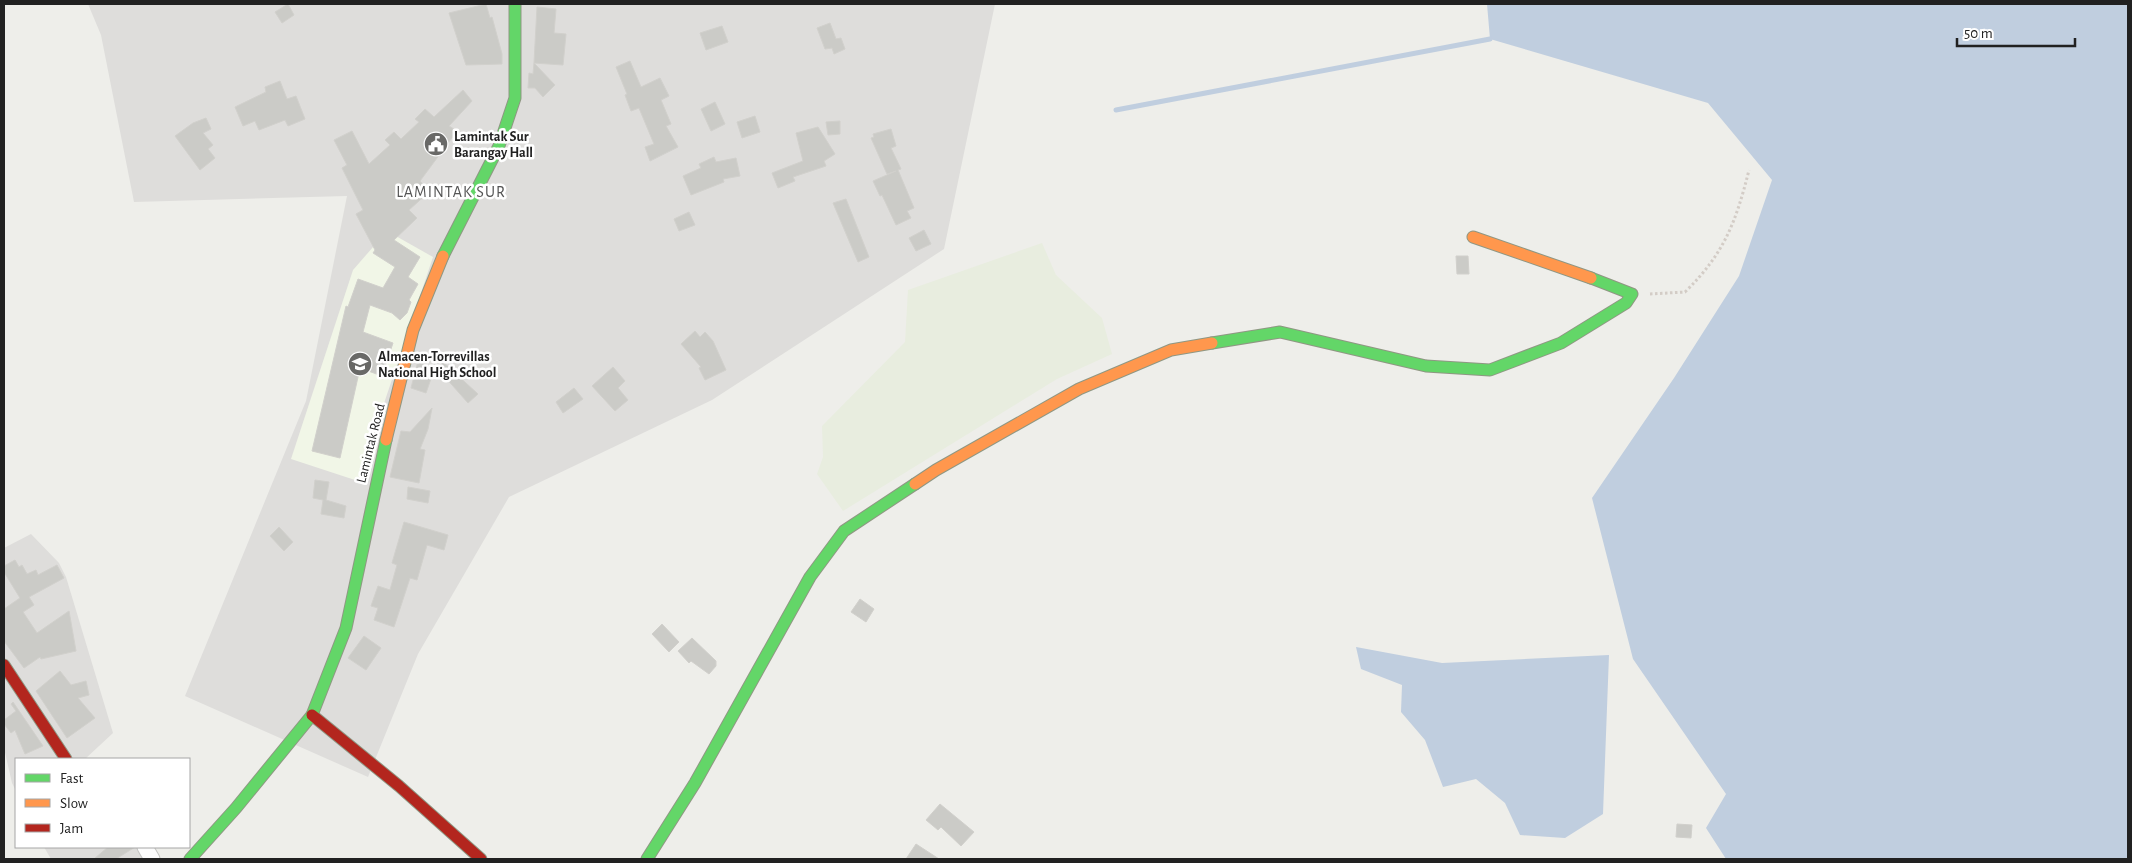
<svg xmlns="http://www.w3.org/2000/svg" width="2132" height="863" font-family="'Alegreya Sans',sans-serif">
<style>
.residential{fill:#dedddb}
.education{fill:#f1f6e7}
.farmland{fill:#e8eddf}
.water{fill:#c0cedf}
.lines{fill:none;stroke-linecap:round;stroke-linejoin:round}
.stream{stroke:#c0cedf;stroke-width:5}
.building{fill:#cbcbc7;stroke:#d1d0cc}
.street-casing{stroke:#c4c4c2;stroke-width:17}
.fast-casing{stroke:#8f9783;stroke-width:13}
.slow-casing{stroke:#8f9783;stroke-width:13}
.jam-casing{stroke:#8f9783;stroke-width:13}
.path{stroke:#d3ccc6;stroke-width:3;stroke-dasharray:2.5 2.5;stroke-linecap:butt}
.street{stroke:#fcfcfc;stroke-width:15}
.fast{stroke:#63d668;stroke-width:11}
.slow{stroke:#ff974d;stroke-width:11}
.jam{stroke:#b3261e;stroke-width:11}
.labels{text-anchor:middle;stroke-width:5;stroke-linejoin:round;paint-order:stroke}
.poi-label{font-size:14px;font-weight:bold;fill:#212121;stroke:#fff;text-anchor:start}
.street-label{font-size:14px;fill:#212121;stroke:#fff}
.quarter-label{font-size:16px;letter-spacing:1px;fill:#545454;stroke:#fff}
</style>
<rect width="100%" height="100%" fill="#eeeeea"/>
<!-- residential -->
<g class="residential">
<path d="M88,4H995L944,249L712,400L509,497L418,654L368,777L185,696L306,401L347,196L134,202L101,35Z"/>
<path d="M31,534L59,563L66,577L113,733L85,759H16V791L12,783L4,748V548Z"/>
<path d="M44,847H148L158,859H51Z"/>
</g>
<!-- education -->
<path class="education" d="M387,231L433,257L358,481L291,459L353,270Z"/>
<!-- farmland -->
<path class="farmland" d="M1042,243L1056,275L1102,318L1112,354L1057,379L843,511L817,474L823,457L822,426L905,342L908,290Z"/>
<!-- water -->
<g class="water">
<path d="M1487,4H2128V859H1726L1706,828L1726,794L1633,659L1592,498L1674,378L1739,276L1772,180L1708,103L1490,39Z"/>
<path d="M1356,647L1442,663L1609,655L1603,814L1565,838L1520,835L1505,803L1476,779L1443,787L1425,740L1401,712L1402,685L1361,669Z"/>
</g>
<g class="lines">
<!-- stream -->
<path class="stream" d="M1116,110L1490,39"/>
</g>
<!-- building -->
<g class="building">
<path d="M288,4L294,15L282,23L275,12Z"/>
<path d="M486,4L490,18L492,17L502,54V64L466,65L449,13Z"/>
<path d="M537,7L556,9L554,33L566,34L563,65L534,63Z"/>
<path d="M830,23L836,39L841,38L845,49L834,54L832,48L825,49L817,28Z"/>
<path d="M722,26L728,42L706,50L700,33Z"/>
<path d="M630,61L641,87L660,78L669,96L661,100L671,124L666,126L678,147L650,161L645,147L654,144L639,108L631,111L625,95L627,94L616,67Z"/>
<path d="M534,63L555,85L543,97L535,88H528L529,73L533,74Z"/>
<path d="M280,81L287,99L296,96L305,119L288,126L285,120L259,130L255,121L243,126L235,107L266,92L265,87Z"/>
<path d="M463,90L472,101L449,126L457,131L420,181L430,191L409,210L417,218L394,240L420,257L408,277L418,284L409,300L411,302L407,313L400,320L392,313L370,305L363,332L393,343L382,376L360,368L340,458L312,451L346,306L348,307L358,279L383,288L395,267L373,253L375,250L356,214L363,210L342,168L347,165L334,140L352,131L369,164L390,145L385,140L394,132L401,139L419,122L415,119L425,109L434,117Z"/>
<path d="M715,102L725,124L711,131L701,109Z"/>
<path d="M755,116L760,132L742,138L737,122Z"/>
<path d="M206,118L211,129L203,133L213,145L208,149L215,158L200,170L175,136L193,123Z"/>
<path d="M840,121V134L828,135L826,122Z"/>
<path d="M818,127L835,154L824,161L826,166L793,177L795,181L778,188L772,173L803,161L796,133Z"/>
<path d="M891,129L896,146L891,148L901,169L898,170L914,208L907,211L911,218L896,225L882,195L880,196L873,181L896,171L887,174L871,138L874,137L873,134Z"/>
<path d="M714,157L716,162L736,158L740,176L723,179L724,182L691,195L683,176L701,168L699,164Z"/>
<path d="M846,199L869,257L858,262L833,203Z"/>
<path d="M689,212L695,225L679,231L674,219Z"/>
<path d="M924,230L931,244L916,251L909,238Z"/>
<path d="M1456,256H1468L1469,274H1457Z"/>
<path d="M695,331L700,337L705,332L713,341L726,370L705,380L699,368L701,367L681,344Z"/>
<path d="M420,353L429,356L426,367L434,370L426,393L411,388Z"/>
<path d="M443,362L478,394L468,403L437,368Z"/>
<path d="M613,367L625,381L618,388L628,400L615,411L592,386Z"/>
<path d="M574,388L583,399L563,413L556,402Z"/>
<path d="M432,408L428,429L420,449L425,450L419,483L390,477L401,431L410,432Z"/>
<path d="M315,480L329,482L326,500L346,506L344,518L321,514L323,500L313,498Z"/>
<path d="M408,487L430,491L428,503L407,499Z"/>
<path d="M404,522L448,535L444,550L427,545L417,580L410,578L394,627L374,620L378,608L371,606L378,586L390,590L397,565L392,563Z"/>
<path d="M279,527L293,542L284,551L270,536Z"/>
<path d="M15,560L19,567L22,565L27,574L36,570L38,575L57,565L64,578L29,597L34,605L23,612L37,633L69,611L76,651L41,659L40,657L24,668L4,641V609L20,598L4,572V566Z"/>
<path d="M860,599L874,609L866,622L851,612Z"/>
<path d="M662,624L679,642L669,652L652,634Z"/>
<path d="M364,636L381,648L366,670L348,658Z"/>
<path d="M692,638L716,661V666L709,674L691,661L689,663L678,651Z"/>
<path d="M60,671L71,685L86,681L89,695L78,698L95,718L67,738L36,691Z"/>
<path d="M13,702L43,746L25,754L15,730L11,733L4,724V720L16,711L11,704Z"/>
<path d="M940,804L974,832L961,846L941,827L938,830L926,820Z"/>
<path d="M1677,824L1692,825L1691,838L1676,837Z"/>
<path d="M916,844L939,859H906Z"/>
<path d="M108,847H135L116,859H94Z"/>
</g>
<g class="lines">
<!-- street casing -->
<g class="street-casing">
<path id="street" d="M145,847L152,859"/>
</g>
<!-- fast casing -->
<g class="fast-casing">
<g id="fast">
<path d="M443,256L499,146L515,98V4"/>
<path d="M1212,343L1280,332L1426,366L1490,370L1561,343L1626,303L1632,294L1591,278"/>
<path d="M190,859L236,808L312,715L346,628L386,440"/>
<path d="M647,859L695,783L810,577L844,531L915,484"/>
</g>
</g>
<!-- slow casing -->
<g class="slow-casing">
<g id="slow">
<path d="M1473,237L1591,278"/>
<path d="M386,440L413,330L443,256"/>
<path d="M915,484L936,470L1079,389L1171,350L1212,343"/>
</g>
</g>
<!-- jam casing -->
<g class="jam-casing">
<g id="jam">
<path d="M4,665L66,759"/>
<path d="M312,715L399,786L481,859"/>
</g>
</g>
<!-- path -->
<path class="path" d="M1650,294L1685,292C1724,254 1736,222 1749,170"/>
<!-- street -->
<use href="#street" class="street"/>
<!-- fast -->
<use href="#fast" class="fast"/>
<!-- slow -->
<use href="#slow" class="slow"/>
<!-- jam -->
<use href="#jam" class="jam"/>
</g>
<!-- icons -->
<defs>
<g id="civic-disc" transform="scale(1.25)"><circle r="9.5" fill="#696967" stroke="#fff"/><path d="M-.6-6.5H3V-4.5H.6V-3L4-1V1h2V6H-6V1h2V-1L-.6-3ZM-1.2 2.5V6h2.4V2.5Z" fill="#fff"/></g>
<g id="school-disc" transform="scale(1.25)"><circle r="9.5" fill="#696967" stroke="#fff"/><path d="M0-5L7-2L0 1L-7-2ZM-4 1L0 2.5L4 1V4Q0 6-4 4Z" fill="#fff"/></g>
</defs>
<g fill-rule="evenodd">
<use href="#civic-disc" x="436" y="144"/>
<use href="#school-disc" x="360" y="364"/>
</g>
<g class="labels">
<!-- poi labels -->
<g class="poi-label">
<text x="454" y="141">Lamintak Sur<tspan x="454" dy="16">Barangay Hall</tspan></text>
<text x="378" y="361">Almacen-Torrevillas<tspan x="378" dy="16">National High School</tspan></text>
</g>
<!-- street labels -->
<g class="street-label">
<text transform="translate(370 443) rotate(-76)" y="5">Lamintak Road</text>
</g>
<!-- quarter labels -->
<g class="quarter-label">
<text x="451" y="197">LAMINTAK SUR</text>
</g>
</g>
<!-- border -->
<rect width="2132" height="863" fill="none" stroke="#212121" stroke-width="10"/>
<!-- legend -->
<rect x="15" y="758" width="175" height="90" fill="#ffffff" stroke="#a6a6a6"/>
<rect x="25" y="774" width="25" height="8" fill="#63d668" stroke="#a6a6a6"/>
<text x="60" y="783" font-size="15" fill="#212121">Fast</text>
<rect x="25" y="799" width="25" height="8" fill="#ff974d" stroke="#a6a6a6"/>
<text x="60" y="808" font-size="15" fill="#212121">Slow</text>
<rect x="25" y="824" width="25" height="8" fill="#b3261e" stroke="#a6a6a6"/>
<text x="60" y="833" font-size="15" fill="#212121">Jam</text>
<!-- scale -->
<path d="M1957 38v8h118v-8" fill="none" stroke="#212121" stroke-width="2.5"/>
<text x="1964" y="38" font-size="15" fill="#212121" stroke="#ffffff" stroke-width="4" paint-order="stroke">50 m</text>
</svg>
